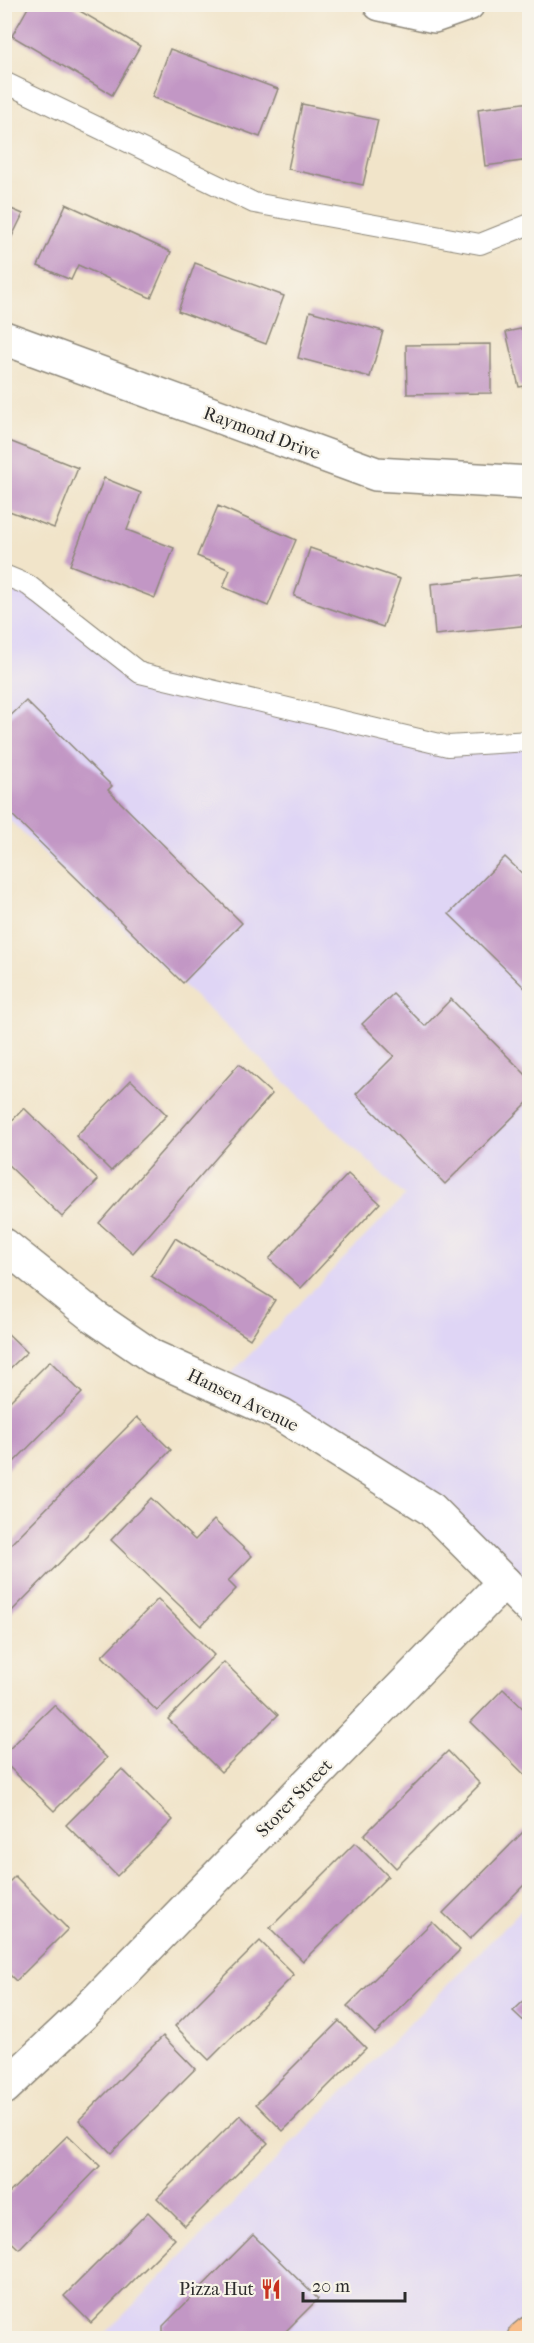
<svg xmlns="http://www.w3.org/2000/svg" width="534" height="2343" font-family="'IM FELL French Canon',serif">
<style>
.built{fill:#dfd5f5}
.building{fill:#c297c5}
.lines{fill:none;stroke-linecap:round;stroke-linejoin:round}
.lane-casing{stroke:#8e887a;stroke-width:22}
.street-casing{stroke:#8e887a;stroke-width:36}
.primary-casing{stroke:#8e887a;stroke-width:36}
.lane{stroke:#fff;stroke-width:20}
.street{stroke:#fff;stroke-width:33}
.primary{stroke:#f8bd89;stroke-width:33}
.labels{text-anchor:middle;stroke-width:4.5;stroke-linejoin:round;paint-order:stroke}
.street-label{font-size:18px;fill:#2b2b2b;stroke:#f7f3e8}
.poi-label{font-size:18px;fill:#2b2b2b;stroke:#f7f3e8;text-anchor:end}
</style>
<rect width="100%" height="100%" fill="#f7f3e8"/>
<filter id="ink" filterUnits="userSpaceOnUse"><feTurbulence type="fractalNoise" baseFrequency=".0167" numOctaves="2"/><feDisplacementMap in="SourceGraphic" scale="12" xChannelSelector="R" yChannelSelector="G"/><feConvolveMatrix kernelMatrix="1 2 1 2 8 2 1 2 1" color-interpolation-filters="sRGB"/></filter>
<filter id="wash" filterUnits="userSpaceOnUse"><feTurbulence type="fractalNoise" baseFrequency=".008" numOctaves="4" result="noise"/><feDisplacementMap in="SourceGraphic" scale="24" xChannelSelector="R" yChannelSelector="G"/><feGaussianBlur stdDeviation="1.35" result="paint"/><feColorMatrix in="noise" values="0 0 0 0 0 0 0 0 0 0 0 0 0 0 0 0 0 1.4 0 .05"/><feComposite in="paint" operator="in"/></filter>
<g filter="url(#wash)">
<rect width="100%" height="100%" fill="#f1e4c9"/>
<!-- built -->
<g class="built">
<path d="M4,575L140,673L448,746L529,741V1608L431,1509L218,1387L405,1196L5,816Z"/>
<path d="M529,1902V2338H101Z"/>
</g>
<g id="blocks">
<!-- building -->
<g class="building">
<path d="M30,4H68L140,46L112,95L12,36Z"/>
<path d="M170,49L278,89L260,137L152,97Z"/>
<path d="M530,102V160L485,166L478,109Z"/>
<path d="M302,104L378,120L363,185L288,169Z"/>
<path d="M66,204L171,252L151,298L78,265L71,280L38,266Z"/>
<path d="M4,206L23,214L4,253Z"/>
<path d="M195,263L284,296L266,344L178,311Z"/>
<path d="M310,311L383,331L370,377L298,358Z"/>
<path d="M530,327V385L519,387L506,332Z"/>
<path d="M491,344V393L407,394L406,345Z"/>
<path d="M4,439L78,468L54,528L4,509Z"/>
<path d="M104,478L141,493L127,530L174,548L155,598L70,565Z"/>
<path d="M218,506L296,540L268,606L223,587L230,570L197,556Z"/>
<path d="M310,548L400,579L383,627L294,596Z"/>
<path d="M526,574L530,625L435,635L431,584Z"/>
<path d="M26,701L112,786L108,790L242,923L183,983L4,807V722Z"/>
<path d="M505,857L530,881V993L449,914Z"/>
<path d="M393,994L425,1026L451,999L530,1079V1100L445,1184L356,1094L394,1056L362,1024Z"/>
<path d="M239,1064L272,1094L133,1253L99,1223Z"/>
<path d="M131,1080L167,1115L111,1171L76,1136Z"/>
<path d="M24,1108L98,1180L62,1217L4,1161V1129Z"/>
<path d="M348,1174L380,1203L301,1288L269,1259Z"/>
<path d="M175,1238L275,1300L250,1339L151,1276Z"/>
<path d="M4,1330L27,1352L4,1374Z"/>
<path d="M50,1361L82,1393L4,1472V1407Z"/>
<path d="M137,1417L171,1450L4,1619V1551Z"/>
<path d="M151,1498L195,1540L214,1520L252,1556L228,1581L236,1589L201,1626L111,1540Z"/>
<path d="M158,1599L214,1655L157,1711L102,1656Z"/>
<path d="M224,1662L278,1715L221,1772L168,1719Z"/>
<path d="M503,1689L530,1715V1780L471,1722Z"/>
<path d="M54,1705L107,1758L54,1811L4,1762V1754Z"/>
<path d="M448,1751L480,1784L396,1868L364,1835Z"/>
<path d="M122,1769L173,1820L117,1876L66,1825Z"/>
<path d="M524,1831L530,1836V1879L470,1939L443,1913Z"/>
<path d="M355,1843L388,1876L303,1961L270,1928Z"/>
<path d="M15,1876L68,1929L16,1981L4,1969V1887Z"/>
<path d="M432,1922L460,1950L375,2034L347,2006Z"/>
<path d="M260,1941L294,1975L209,2060L175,2026Z"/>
<path d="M530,1995V2027L513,2011Z"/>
<path d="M339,2021L366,2048L283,2131L256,2104Z"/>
<path d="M163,2036L195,2069L111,2153L79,2120Z"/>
<path d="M240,2115L268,2143L185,2226L157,2198Z"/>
<path d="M68,2135L100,2166L19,2249L4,2235V2198Z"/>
<path d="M148,2212L175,2239L91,2323L64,2296Z"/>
<path d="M253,2235L318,2299L279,2338H163V2326Z"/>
</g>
</g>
</g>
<g filter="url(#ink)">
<use href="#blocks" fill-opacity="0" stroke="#8e887a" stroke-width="1.5"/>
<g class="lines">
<!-- lane casing -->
<g class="lane-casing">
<g id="lane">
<path d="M4,82L254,203L480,244L530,224"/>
<path d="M4,575L28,585L140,673L448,746L530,741"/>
</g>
</g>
<!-- street casing -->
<g class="street-casing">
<g id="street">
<path d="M380,4L434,16L468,4"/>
<path d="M4,338L376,474L530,483"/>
<path d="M4,1245L93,1316L153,1357L282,1415L431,1509L530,1608"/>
<path d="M4,2088L83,2014L504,1582"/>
</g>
</g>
<!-- primary casing -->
<g class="primary-casing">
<path id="primary" d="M524,2338L530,2333"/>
</g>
<!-- lane -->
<use href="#lane" class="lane"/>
<!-- street -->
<use href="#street" class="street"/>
<!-- primary -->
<use href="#primary" class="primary"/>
</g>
</g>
<!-- icons -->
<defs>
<g id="restaurant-bare" transform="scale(1.62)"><path d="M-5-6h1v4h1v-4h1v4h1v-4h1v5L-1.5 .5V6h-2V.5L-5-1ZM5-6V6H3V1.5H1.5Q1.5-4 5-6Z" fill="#c8321e" stroke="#f7f3e8" stroke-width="2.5" paint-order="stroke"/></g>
</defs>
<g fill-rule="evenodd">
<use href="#restaurant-bare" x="271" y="2289"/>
</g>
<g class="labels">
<!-- street labels -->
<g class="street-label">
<text transform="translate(262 433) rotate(20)" y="6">Raymond Drive</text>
<text transform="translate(243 1400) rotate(26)" y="6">Hansen Avenue</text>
<text transform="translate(294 1798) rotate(-46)" y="6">Storer Street</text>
</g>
<!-- poi labels -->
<g class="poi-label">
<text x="254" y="2295">Pizza Hut</text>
</g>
</g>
<!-- margin -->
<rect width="534" height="2343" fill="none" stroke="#f7f3e8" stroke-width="24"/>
<!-- scale -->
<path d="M303 2292v9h102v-9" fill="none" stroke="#2b2b2b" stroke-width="3"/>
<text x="312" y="2292" font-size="18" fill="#2b2b2b" stroke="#f7f3e8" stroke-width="4.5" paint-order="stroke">20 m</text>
</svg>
